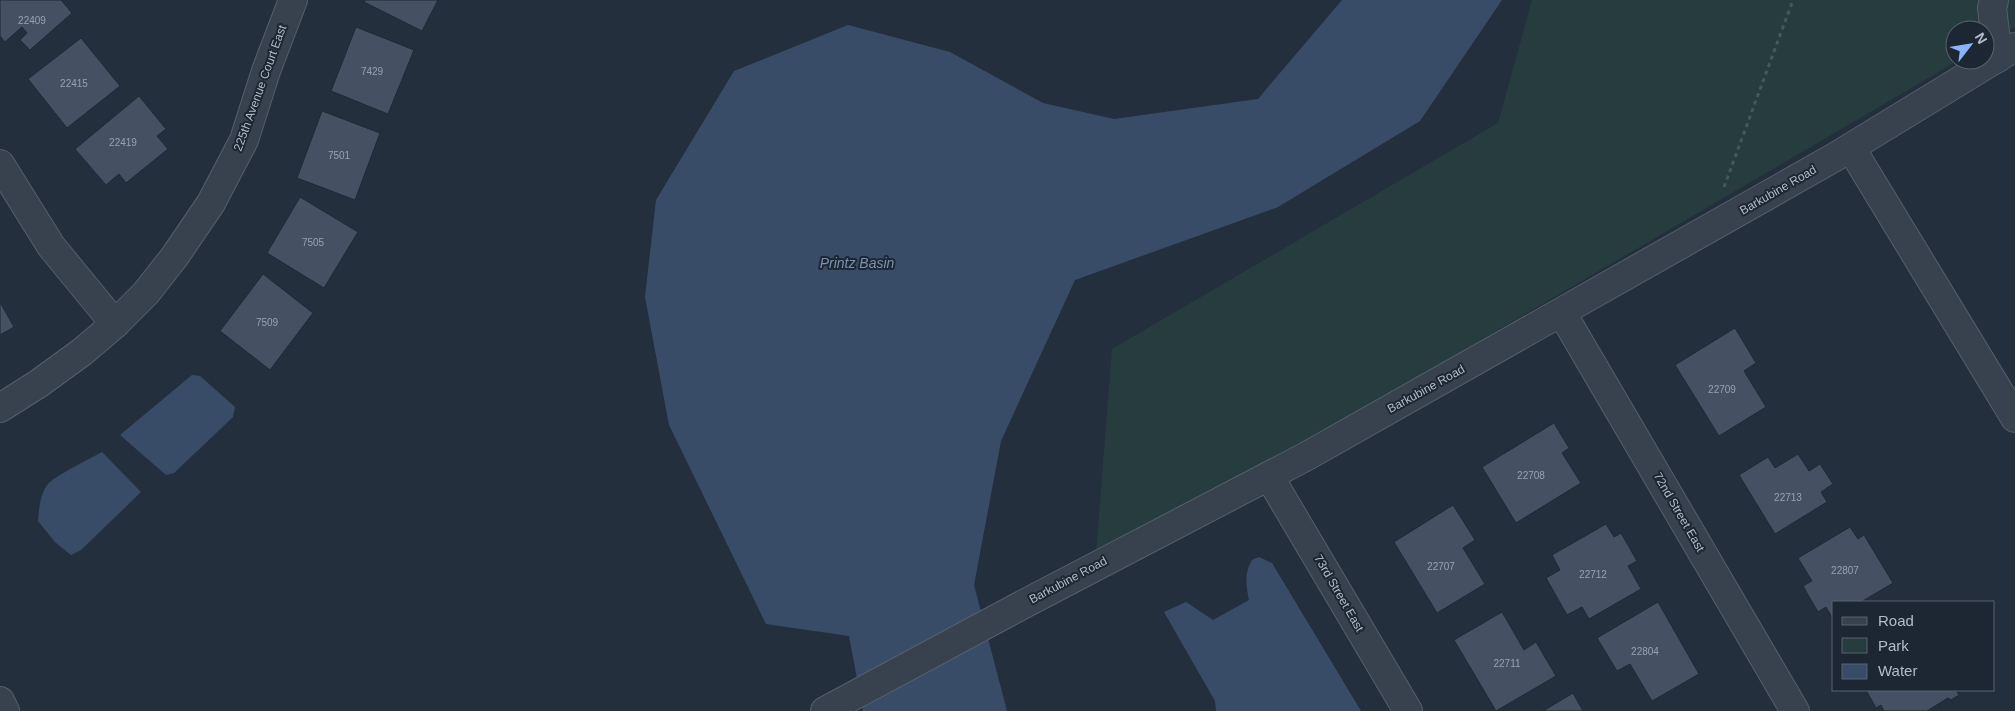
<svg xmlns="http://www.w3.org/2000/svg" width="2015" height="711" font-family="Arial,sans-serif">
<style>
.green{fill:#263c3f}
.water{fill:#394c67}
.building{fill:#455162;stroke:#1f2835}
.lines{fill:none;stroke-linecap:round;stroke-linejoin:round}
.minor-casing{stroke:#565f6c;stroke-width:30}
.path{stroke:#44595c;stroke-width:3;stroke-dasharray:4 4;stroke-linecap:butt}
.minor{stroke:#38414e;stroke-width:28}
.labels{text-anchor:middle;stroke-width:4;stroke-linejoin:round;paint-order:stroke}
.number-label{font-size:10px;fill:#98a1af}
.street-label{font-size:12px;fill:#b4bcc9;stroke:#1d2633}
.water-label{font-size:14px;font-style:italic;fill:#7c92b1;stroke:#1d2633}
</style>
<rect width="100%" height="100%" fill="#242f3e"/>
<!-- green -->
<path class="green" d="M1532,0H2015V27L1985,45V30H1955V60H1959L1095,566L1112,349L1498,123Z"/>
<!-- water -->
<g class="water">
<path d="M1342,0H1502L1420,121L1278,207L1075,280L1001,441L974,585L1007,711H863L849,636L766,624L669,425L645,297L656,200L734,71L848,25L950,52L1043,103L1114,119L1258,99Z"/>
<path d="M192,375L200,376L235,407L233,417L174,473L166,475L120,435Z"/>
<path d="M102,452L141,492L81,550L71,555L55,542L38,521C39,509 40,494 48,484C55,476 91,458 102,452Z"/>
<path d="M1259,557L1272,563L1361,711H1216L1215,701L1164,612L1186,602L1213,620L1249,600C1246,585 1244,574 1252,560Z"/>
</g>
<!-- building -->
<g class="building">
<path d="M0,0H61L72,13L30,50L20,40L27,33L22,27L5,42L0,36Z"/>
<path d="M365,0H438L422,31L364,2Z"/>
<path d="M356,27L414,50L388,114L331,91Z"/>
<path d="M81,38L120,86L67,128L28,79Z"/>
<path d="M139,96L166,129L157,136L168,149L126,183L119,174L106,185L75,149Z"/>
<path d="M322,111L380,133L355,200L297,178Z"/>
<path d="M300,197L358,232L324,288L267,253Z"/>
<path d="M263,274L313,313L270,370L220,331Z"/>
<path d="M0,302L14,327L0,335Z"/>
<path d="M1735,328L1756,363L1744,371L1766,407L1719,436L1675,365Z"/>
<path d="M1554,423L1569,448L1562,453L1581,483L1516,523L1482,467Z"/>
<path d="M1798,454L1809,471L1820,464L1833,484L1821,492L1827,502L1775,534L1739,475L1768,457L1775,468Z"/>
<path d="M1453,505L1475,540L1463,548L1485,584L1437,613L1394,542Z"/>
<path d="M1606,524L1614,537L1621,533L1637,561L1628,566L1641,589L1589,619L1582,607L1567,615L1546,578L1560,570L1552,555Z"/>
<path d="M1850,527L1858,539L1864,535L1893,583L1861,602H1834L1833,619L1826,607L1818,612L1803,586L1812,581L1798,558Z"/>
<path d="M1658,602L1699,674L1652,701L1630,664L1617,671L1597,638Z"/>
<path d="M1502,612L1524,650L1536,642L1556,676L1496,711L1454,640Z"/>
<path d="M1866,690H1956L1959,695L1951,700L1948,698L1927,711H1884L1881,705L1876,708Z"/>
<path d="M1573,693L1583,711H1543Z"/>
</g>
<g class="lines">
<!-- minor casing -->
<g class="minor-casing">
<g id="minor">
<path d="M1994,0L1992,8L1998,58"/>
<path d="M1851,148L2015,418"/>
<path d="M0,164L51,246L115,324"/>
<path d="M1562,313L1795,711"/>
<path d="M0,408L38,384L82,352L115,324L146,293L175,256L211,203L244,140L266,71L293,0"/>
<path d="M1269,476L1408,711"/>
<path d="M0,701L5,711"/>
<path d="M825,711L1022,605L1307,456L1835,157L2015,47"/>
</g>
</g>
<!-- path -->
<path class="path" d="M1724,187L1793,0"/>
<!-- minor -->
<use href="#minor" class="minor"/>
</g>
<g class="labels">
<!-- number labels -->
<g class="number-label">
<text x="32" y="24">22409</text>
<text x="372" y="75">7429</text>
<text x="74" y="87">22415</text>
<text x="123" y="146">22419</text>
<text x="339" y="159">7501</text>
<text x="313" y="246">7505</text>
<text x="267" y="326">7509</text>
<text x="1722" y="393">22709</text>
<text x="1531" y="479">22708</text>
<text x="1788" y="501">22713</text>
<text x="1441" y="570">22707</text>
<text x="1845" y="574">22807</text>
<text x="1593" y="578">22712</text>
<text x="1645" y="655">22804</text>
<text x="1507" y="667">22711</text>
</g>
<!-- street labels -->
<g class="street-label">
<text transform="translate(260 88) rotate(-70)" y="4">225th Avenue Court East</text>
<text transform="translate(1778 190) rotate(-30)" y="4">Barkubine Road</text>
<text transform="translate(1426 389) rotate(-29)" y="4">Barkubine Road</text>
<text transform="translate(1679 512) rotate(60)" y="4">72nd Street East</text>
<text transform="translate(1068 580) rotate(-28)" y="4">Barkubine Road</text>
<text transform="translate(1339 593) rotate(60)" y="4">73rd Street East</text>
</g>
<!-- water labels -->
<g class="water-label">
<text x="857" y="268">Printz Basin</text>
</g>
</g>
<!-- legend -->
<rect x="1832" y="601" width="162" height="90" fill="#1d2633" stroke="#59626f"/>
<rect x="1842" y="617" width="25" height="8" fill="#38414e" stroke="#59626f"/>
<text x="1878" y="626" font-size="15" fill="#b4bcc9">Road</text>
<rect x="1842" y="638" width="25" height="15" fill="#263c3f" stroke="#59626f"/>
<text x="1878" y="651" font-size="15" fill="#b4bcc9">Park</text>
<rect x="1842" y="664" width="25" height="15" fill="#394c67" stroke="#59626f"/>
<text x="1878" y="676" font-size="15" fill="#b4bcc9">Water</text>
<!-- north arrow -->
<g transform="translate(1970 45) rotate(59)"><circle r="24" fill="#1d2633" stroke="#59626f"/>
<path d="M0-4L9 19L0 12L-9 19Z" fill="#8ab4f8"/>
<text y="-8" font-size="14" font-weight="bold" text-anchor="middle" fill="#b4bcc9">N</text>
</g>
</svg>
